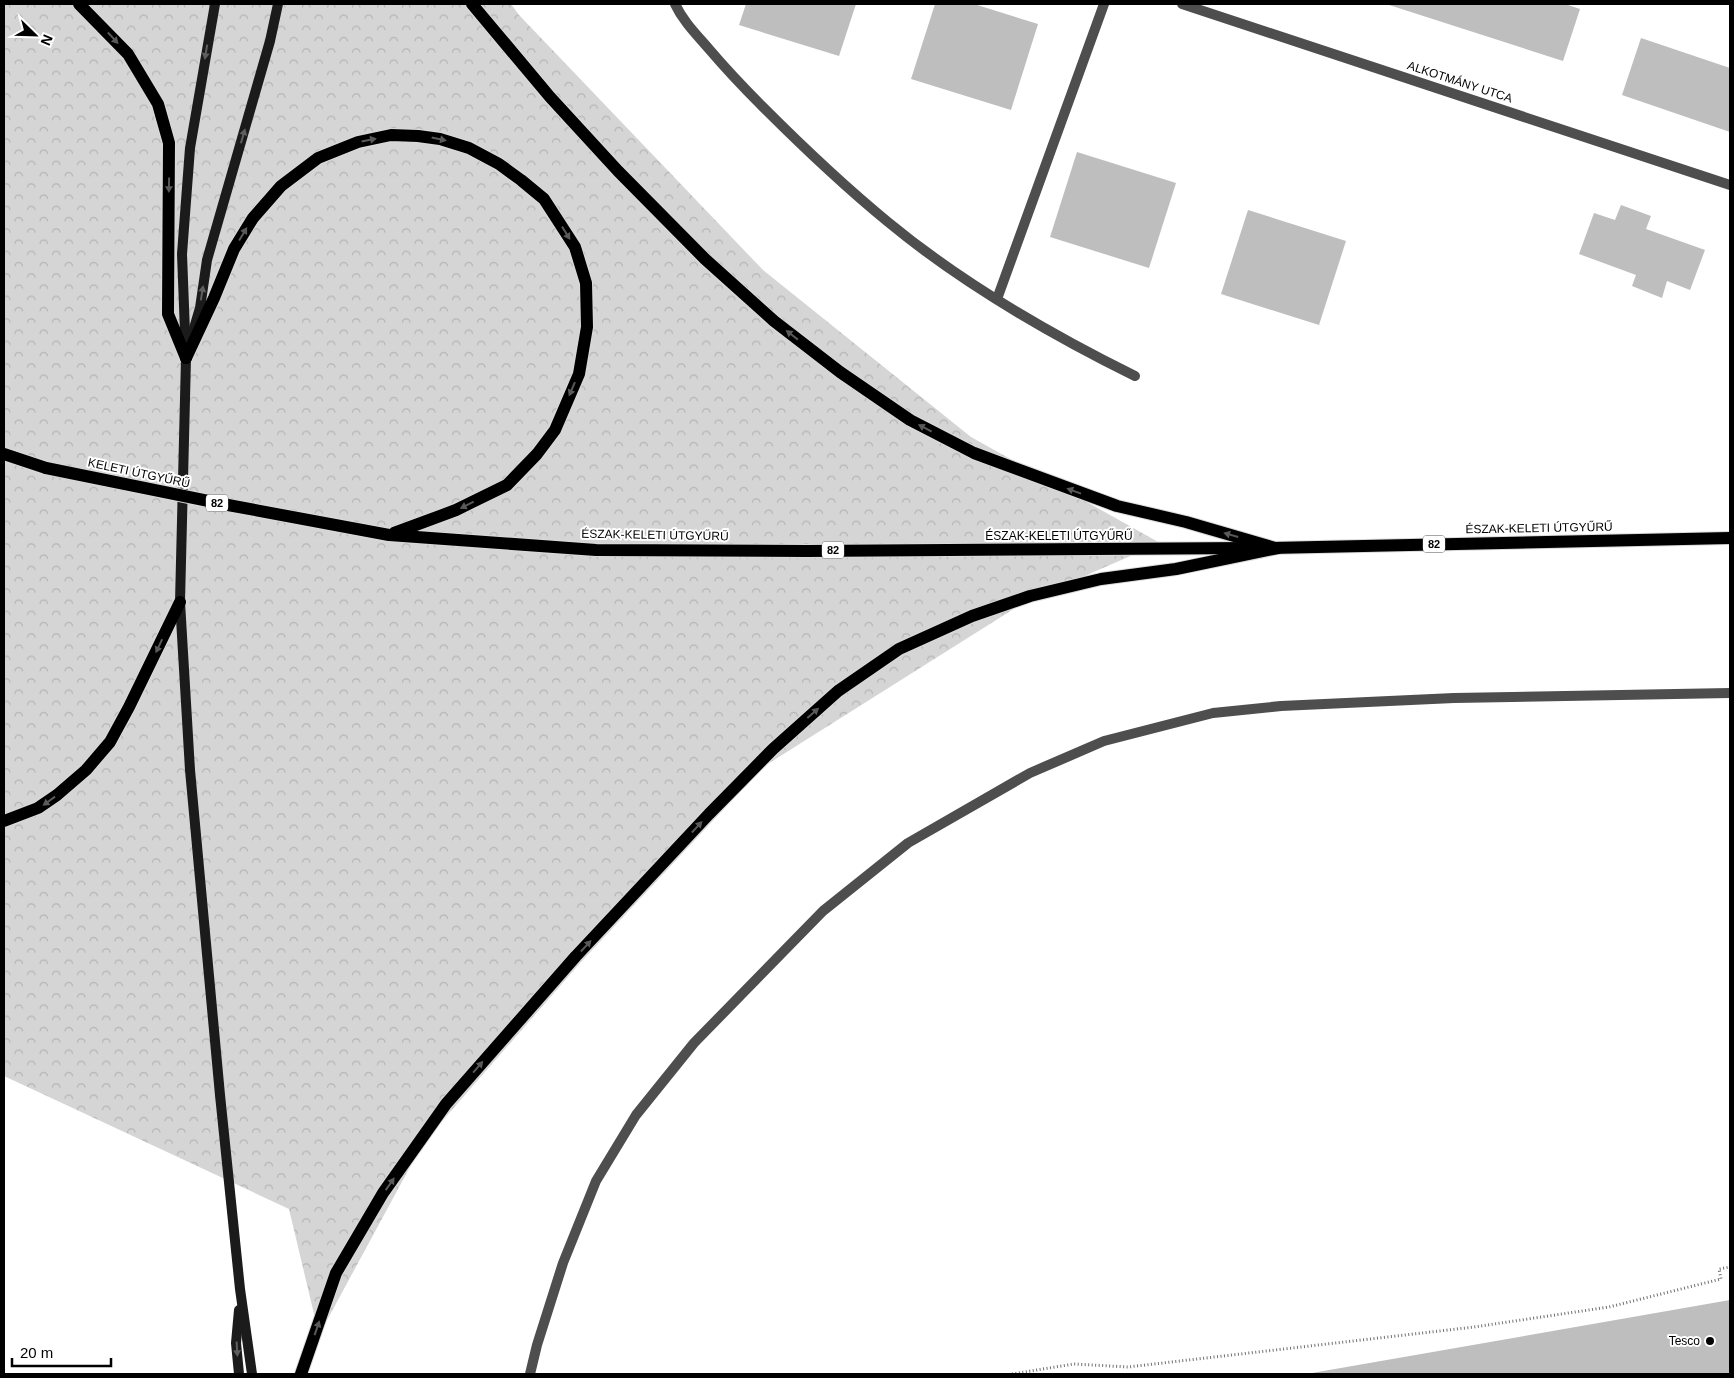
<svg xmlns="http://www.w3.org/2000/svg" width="1734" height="1378" font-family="Helvetica,sans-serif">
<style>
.forest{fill:url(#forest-crowns)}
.building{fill:#bebebe}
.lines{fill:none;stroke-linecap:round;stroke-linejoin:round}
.primary-casing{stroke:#dbdbdb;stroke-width:14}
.path{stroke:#707070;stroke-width:3;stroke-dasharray:1 2.5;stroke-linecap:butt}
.service{stroke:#4e4e4e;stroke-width:10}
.minor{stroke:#4e4e4e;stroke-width:10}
.secondary{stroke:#1b1b1b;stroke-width:10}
.primary{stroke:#000;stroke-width:12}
.primary-bridge-casing{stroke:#dbdbdb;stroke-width:14;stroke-linecap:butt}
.primary-bridge{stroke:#000;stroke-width:12}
.oneway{fill:#595959}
.oneway2{fill:#5f5f5f}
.poi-dot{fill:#000;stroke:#fff;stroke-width:2}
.labels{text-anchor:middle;stroke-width:4;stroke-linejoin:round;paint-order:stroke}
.shield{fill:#fff;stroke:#4c4c4c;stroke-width:1}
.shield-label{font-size:11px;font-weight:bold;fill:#000}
.street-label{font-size:12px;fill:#000;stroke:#fff}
.poi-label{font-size:12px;fill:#000;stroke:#fff;text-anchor:end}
</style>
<defs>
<pattern id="forest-crowns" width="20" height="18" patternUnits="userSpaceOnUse" patternTransform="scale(1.25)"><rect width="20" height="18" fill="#d5d5d5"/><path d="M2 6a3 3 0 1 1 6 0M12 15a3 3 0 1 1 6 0" fill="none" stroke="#b5b5b5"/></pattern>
</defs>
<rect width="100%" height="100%" fill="#fff"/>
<!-- forest -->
<path class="forest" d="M4,4H511L519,15L763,270L971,437L1160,543L1023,603L763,767L581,962L423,1143L319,1335L289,1209L4,1076Z"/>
<!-- building -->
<g class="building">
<path d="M746,4H856L839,56L739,25Z"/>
<path d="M935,4H974L1038,24L1011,110L911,79Z"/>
<path d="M1386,4H1565L1580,9L1563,61Z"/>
<path d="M1641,38L1730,68V132L1622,95Z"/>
<path d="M1077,152L1176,183L1149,268L1050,237Z"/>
<path d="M1621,205L1651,216L1646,229L1705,250L1690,290L1667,281L1662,298L1632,286L1636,275L1579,254L1594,213L1615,220Z"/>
<path d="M1248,210L1346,241L1319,325L1221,294Z"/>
<path d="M1730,1300V1374H1312V1373Z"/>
</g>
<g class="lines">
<!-- primary casing -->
<g class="primary-casing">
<g id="primary">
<path d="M79,4L128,54L158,104L169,143L168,314L186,358"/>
<path d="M472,4L550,97L618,171L705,259L774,321L840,372L910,420L974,453L1117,506L1186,522L1275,548"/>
<path d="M186,358L214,298L234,249L253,218L281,186L318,158L358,142L391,135L418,136L440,139L469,148L499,164L521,180L544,199L575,247L586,283L587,327L579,374L555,430L537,454L507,485L456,510L394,533"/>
<path d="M4,454L46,468"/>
<path d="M389,535L596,550L807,551L1248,548"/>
<path d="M1271,548L1730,538"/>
<path d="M4,821L38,808L57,795L86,770L110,742L129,707L180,602"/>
<path d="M301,1374L336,1273L383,1193L446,1104L576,956L709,814L773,749L838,691L899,649L972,616L1030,596L1101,579L1176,569L1278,548"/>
</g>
</g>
<!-- path -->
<path class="path" d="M1012,1374L1074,1364L1128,1367L1474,1327L1609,1307L1721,1279L1719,1269L1730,1267"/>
<!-- service -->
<g class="service">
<path d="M675,4C683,21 696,34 709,49C726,69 744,88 763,107C803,147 844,186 888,222C963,284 1048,333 1135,376"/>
<path d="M997,299L1104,4"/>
</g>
<!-- minor -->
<g class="minor">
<path d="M1182,4L1730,185"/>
<path d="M530,1374L537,1345L563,1263L596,1181L636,1115L694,1043L823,911L908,843L1030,773L1104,741L1213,713L1281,706L1454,698L1730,693"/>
</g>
<!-- secondary -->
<g class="secondary">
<path d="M215,4L190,148L182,254L186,358L180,602L190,770L220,1095L240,1289L252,1374"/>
<path d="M192,335L200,308L207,260L270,41L278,4"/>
<path d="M239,1374L236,1343L239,1310"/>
</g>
<!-- primary -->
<use href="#primary" class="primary"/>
<!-- primary-bridge casing -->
<g class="primary-bridge-casing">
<path id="primary-bridge" d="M46,468L228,505L389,535"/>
</g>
<!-- primary-bridge -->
<use href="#primary-bridge" class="primary-bridge"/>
</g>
<!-- one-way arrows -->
<defs><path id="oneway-solid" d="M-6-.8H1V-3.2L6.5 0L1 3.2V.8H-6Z" transform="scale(1.25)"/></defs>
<g class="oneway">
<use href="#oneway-solid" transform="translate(113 38) rotate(47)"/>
<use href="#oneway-solid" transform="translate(439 139) rotate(12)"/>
<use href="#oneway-solid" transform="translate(369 140) rotate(-11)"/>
<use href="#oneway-solid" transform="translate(169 185) rotate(91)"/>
<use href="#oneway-solid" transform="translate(566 233) rotate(58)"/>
<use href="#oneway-solid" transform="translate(243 234) rotate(-59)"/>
<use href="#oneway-solid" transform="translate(792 335) rotate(-142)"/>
<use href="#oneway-solid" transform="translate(572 389) rotate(113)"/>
<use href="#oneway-solid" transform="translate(925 428) rotate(-152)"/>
<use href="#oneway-solid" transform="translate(1074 491) rotate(-160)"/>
<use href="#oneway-solid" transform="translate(467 505) rotate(153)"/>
<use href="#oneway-solid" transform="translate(1231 535) rotate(-164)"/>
<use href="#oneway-solid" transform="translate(159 646) rotate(115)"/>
<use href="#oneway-solid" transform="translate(813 713) rotate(-41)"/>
<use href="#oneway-solid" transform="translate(49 801) rotate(144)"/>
<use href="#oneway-solid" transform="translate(697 827) rotate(-47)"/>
<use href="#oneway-solid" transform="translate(586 946) rotate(-47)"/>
<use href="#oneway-solid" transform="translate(478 1067) rotate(-49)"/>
<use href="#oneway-solid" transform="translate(390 1184) rotate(-55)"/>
<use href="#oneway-solid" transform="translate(317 1328) rotate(-71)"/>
</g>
<g class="oneway2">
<use href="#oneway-solid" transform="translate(206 52) rotate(99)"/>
<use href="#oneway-solid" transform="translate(243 136) rotate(-74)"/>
<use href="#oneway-solid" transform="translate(202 293) rotate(-81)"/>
<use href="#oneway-solid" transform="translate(237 1349) rotate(87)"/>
</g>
<!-- markers -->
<circle class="poi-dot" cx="1710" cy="1341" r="5"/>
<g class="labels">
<!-- shield labels -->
<g class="shield">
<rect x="206" y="494.5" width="22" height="17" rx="4"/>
<rect x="1423" y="535.5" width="22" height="17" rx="4"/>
<rect x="822" y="541.5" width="22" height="17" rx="4"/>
</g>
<g class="shield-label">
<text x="217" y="507">82</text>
<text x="1434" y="548">82</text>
<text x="833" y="554">82</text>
</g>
<!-- street labels -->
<g class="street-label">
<text transform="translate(1460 82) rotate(18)" y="4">ALKOTMÁNY UTCA</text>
<text transform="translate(139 473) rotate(12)" y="4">KELETI ÚTGYŰRŰ</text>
<text transform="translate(1539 528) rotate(-1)" y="4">ÉSZAK-KELETI ÚTGYŰRŰ</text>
<text transform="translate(655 535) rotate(1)" y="4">ÉSZAK-KELETI ÚTGYŰRŰ</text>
<text x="1059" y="540">ÉSZAK-KELETI ÚTGYŰRŰ</text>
</g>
<!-- poi labels -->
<g class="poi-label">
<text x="1700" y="1345">Tesco</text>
</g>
</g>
<!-- border -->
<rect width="1734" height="1378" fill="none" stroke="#000000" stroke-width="10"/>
<!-- north arrow -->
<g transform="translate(35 35) rotate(113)" stroke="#ffffff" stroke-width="4" paint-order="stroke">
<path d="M0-4L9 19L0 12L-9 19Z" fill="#000000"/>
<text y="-8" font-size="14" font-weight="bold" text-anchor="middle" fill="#000000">N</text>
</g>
<!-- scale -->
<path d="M12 1358v8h99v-8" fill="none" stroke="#000000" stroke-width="2.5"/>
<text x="20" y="1358" font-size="15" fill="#000000" stroke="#ffffff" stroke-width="4" paint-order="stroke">20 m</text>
</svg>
